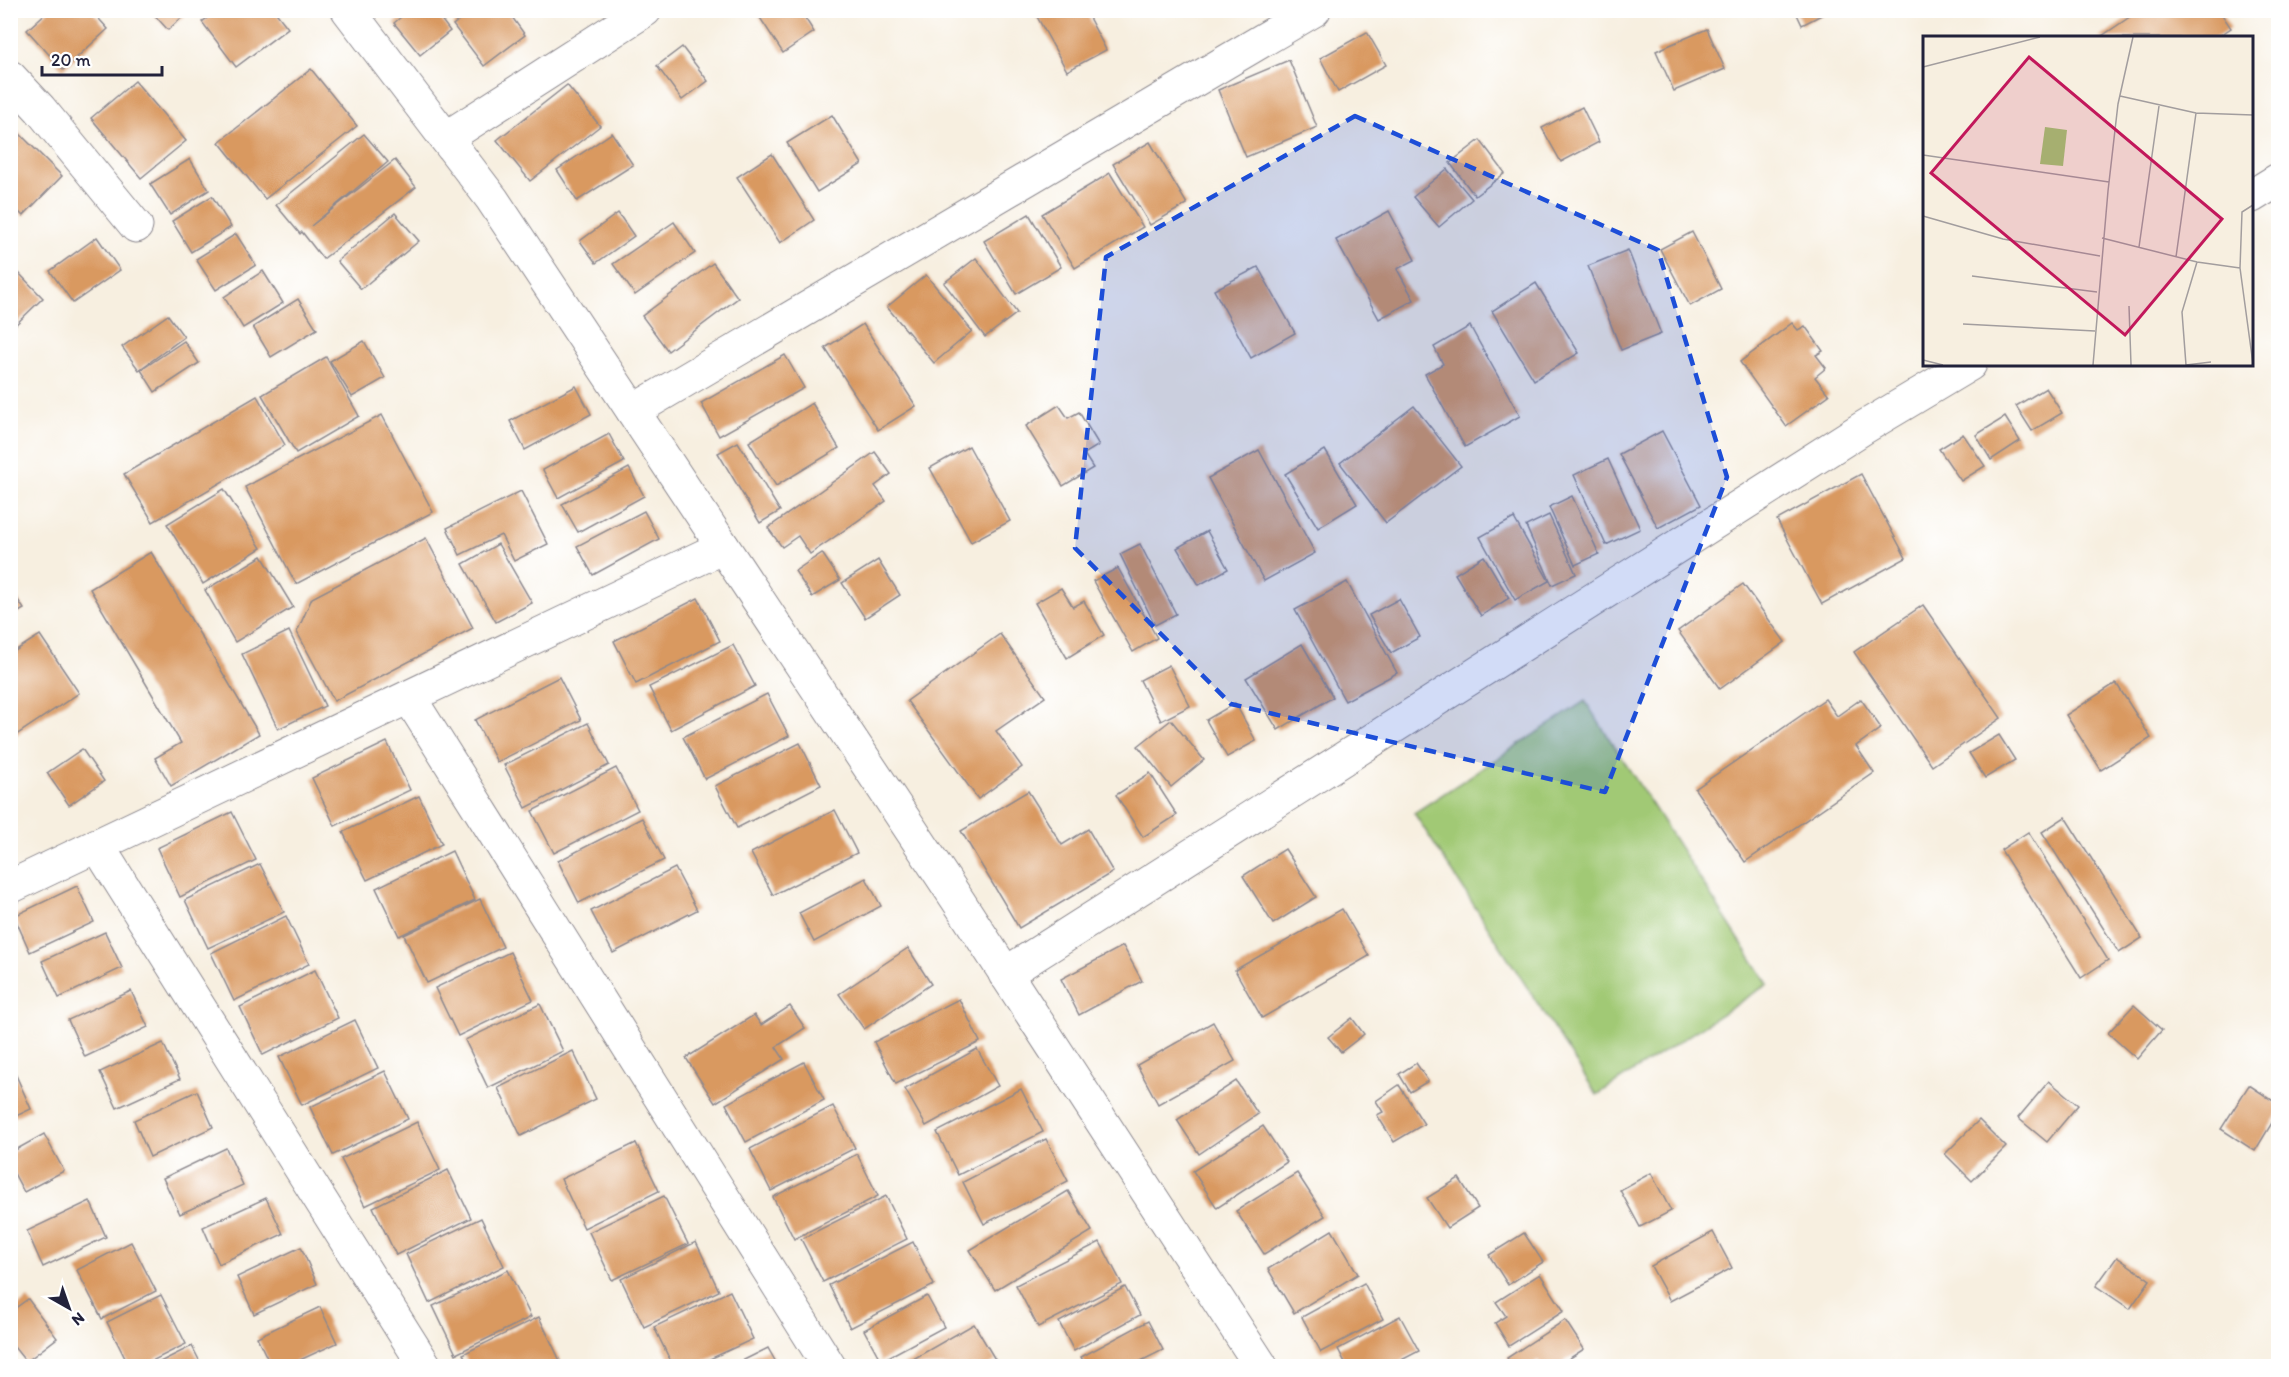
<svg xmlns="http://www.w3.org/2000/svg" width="2289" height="1377" font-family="Itim,sans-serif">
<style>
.green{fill:#a1c974;stroke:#627658;stroke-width:1.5}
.building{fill:#d99961}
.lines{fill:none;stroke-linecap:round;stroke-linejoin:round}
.street-casing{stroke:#8c888e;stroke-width:35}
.secondary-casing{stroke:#8c888e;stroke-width:35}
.street{stroke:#fff;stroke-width:33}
.secondary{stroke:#fff;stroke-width:33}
.marked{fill:#1d4ed8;fill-opacity:0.2;stroke:#1d4ed8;stroke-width:4.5;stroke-dasharray:12 8;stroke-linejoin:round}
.inset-road{fill:none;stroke:#a29d9e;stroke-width:1.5}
.view{fill:#c2185b;fill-opacity:0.15;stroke:#c2185b;stroke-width:3}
.inset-edge{fill:none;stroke:#22223b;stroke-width:3}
</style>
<rect width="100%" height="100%" fill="#fff"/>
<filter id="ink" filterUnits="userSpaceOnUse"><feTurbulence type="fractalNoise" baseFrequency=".0167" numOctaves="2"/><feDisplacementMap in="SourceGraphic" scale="12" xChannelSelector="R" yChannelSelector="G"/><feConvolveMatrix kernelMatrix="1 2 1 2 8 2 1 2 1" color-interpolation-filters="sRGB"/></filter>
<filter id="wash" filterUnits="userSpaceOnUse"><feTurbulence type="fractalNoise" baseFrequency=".008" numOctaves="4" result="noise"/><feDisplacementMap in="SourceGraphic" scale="24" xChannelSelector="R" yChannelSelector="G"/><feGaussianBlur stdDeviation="1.35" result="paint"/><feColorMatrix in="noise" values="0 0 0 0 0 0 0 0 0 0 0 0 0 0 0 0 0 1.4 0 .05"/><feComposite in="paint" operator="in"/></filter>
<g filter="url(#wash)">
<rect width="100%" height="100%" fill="#f7efe0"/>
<!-- green -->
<path class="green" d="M1585,701L1768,984L1597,1095L1414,813Z"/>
<g id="blocks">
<!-- building -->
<g class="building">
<path d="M49,10H91L108,29L63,70L27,30Z"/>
<path d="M150,10H190L168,30Z"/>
<path d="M218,10H274L288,28L236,67L202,22Z"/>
<path d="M409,10H434L450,31L420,55L394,23Z"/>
<path d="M472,10H507L525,35L484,66L453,25Z"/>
<path d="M755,10H800L814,32L783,53Z"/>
<path d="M1040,10H1085L1106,50L1067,71L1035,13Z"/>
<path d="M1795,10H1831L1802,25Z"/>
<path d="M2140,10H2219L2231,28L2216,38H2099Z"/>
<path d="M1707,29L1725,69L1674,91L1656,51Z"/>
<path d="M1367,32L1386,65L1338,92L1320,58Z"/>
<path d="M682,47L708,81L682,100L657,66Z"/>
<path d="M1289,60L1317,127L1246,157L1218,90Z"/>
<path d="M311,69L357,126L265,199L219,142Z"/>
<path d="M135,81L186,141L141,178L91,118Z"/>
<path d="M567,85L600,126L530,181L497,140Z"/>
<path d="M1582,107L1599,142L1561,162L1542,128Z"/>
<path d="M832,115L862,164L817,192L787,143Z"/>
<path d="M10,124L62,176L23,216L10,203Z"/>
<path d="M612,133L633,165L577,201L557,170Z"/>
<path d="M364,134L388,162L311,226L395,160L416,187L323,259L302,232L300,234L276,205Z"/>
<path d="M1480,140L1505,173L1475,196L1450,163Z"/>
<path d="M1150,142L1187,204L1150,225L1113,164Z"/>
<path d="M772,154L814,220L780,243L737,177Z"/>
<path d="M190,159L209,190L170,215L150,184Z"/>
<path d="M1447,169L1472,199L1439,227L1413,197Z"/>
<path d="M1110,173L1143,227L1075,268L1042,214Z"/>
<path d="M212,196L231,227L191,252L172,221Z"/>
<path d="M1389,211L1415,260L1397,269L1414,300L1379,319L1336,240Z"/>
<path d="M395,213L419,241L361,289L337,261Z"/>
<path d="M618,213L634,236L596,263L580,241Z"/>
<path d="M1029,214L1061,267L1016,294L984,241Z"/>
<path d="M674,222L695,253L635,295L613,264Z"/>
<path d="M1692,232L1721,289L1690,306L1660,249Z"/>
<path d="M236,234L256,265L216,290L196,259Z"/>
<path d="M97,237L120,270L73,303L50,271Z"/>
<path d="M1628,250L1661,334L1621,350L1588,266Z"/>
<path d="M976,258L1017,313L985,337L944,283Z"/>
<path d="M713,263L738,298L668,351L642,316Z"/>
<path d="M1258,267L1295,333L1251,358L1214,290Z"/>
<path d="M15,269L43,298L10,330V273Z"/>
<path d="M263,271L283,303L243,328L224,297Z"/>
<path d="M926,275L972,331L934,363L887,307Z"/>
<path d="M1536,283L1579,353L1534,380L1492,311Z"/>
<path d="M298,299L317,329L271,357L253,327Z"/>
<path d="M168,315L184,337L139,370L122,347Z"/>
<path d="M1792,323L1798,330L1805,326L1823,351L1816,355L1826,368L1815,377L1829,395L1786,426L1740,362Z"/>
<path d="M863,324L916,406L878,430L825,348Z"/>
<path d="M1470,326L1520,416L1465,447L1425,374L1443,364L1434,347Z"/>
<path d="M184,341L199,363L155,392L141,370Z"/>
<path d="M364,341L385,378L352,397L330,361Z"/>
<path d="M785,355L804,388L719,436L701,403Z"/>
<path d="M326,357L359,416L296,453L262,395Z"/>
<path d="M576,386L591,414L525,450L510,421Z"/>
<path d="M2046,388L2062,413L2032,431L2016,406Z"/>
<path d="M257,396L285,445L153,522L124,474Z"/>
<path d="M812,403L839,448L776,486L749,442Z"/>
<path d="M1059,405L1068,418L1079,412L1099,445L1084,454L1093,468L1063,486L1026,426Z"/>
<path d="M1414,406L1461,466L1386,523L1340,463Z"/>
<path d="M382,415L433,512L296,584L245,487Z"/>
<path d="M2005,417L2020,441L1991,460L1976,435Z"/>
<path d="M1662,431L1701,505L1658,528L1619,454Z"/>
<path d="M609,434L624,462L558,498L543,470Z"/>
<path d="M1963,434L1985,466L1961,481L1939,449Z"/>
<path d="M738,442L780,511L760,523L718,453Z"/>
<path d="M969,446L1010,521L971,542L930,468Z"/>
<path d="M1259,450L1315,553L1264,581L1208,478Z"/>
<path d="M1325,450L1357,504L1318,528L1285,474Z"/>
<path d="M875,452L891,474L875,486L886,501L810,554L798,536L782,547L768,528Z"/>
<path d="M1608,459L1640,529L1606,545L1574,475Z"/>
<path d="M629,468L644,496L578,532L562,504Z"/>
<path d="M1861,474L1906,558L1822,604L1777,520Z"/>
<path d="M224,489L261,548L203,584L167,524Z"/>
<path d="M521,491L548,544L514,561L501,535L460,555L447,528Z"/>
<path d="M1572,496L1599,554L1575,565L1549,507Z"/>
<path d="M644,511L659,539L593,575L577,546Z"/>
<path d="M1549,515L1576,574L1552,585L1526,526Z"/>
<path d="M1514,518L1549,581L1515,600L1480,537Z"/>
<path d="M1207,531L1228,569L1199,585L1177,548Z"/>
<path d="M426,538L473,628L334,701L297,632L312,598Z"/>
<path d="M498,544L532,603L496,622L463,564Z"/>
<path d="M1140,544L1176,614L1155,625L1120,554Z"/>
<path d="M151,552L259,734L171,786L155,758L181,743L90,589Z"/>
<path d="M822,553L840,580L812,597L795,571Z"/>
<path d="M262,556L293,607L235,642L205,590Z"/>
<path d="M1484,556L1509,598L1481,616L1455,574Z"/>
<path d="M878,560L900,595L865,618L842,583Z"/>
<path d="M1118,568L1157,638L1133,652L1093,581Z"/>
<path d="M1347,582L1397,673L1345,701L1295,610Z"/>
<path d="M1743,584L1785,642L1720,689L1678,631Z"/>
<path d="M10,588L24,609L10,617Z"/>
<path d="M1061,588L1073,607L1084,601L1104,635L1067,658L1035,603Z"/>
<path d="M698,598L720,641L636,684L614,641Z"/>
<path d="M1399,599L1420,637L1391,653L1369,615Z"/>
<path d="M1923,605L2001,718L1932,766L1854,652Z"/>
<path d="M289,631L325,706L278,729L242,654Z"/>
<path d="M1000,634L1045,697L996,731L1022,767L978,799L907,701Z"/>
<path d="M40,635L79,693L10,739V654Z"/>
<path d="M1302,644L1333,697L1278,730L1246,678Z"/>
<path d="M733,645L755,686L671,730L649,687Z"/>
<path d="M1169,665L1190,706L1161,721L1140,680Z"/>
<path d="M559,677L581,720L497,762L475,720Z"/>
<path d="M2116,683L2151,738L2101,770L2066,715Z"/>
<path d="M767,694L789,736L705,779L683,737Z"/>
<path d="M1825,699L1837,716L1861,699L1881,728L1856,746L1874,773L1745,862L1695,789Z"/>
<path d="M1235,703L1256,741L1227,757L1206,720Z"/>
<path d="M1171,720L1204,760L1171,787L1138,746Z"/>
<path d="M588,723L609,765L526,808L504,765Z"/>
<path d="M1999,735L2015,760L1985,778L1969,753Z"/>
<path d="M387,742L410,790L335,826L312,778Z"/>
<path d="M800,743L821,785L737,828L715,786Z"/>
<path d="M82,749L104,781L69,805L47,773Z"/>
<path d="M616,768L638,810L554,853L532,811Z"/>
<path d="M1150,773L1177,815L1143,837L1116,795Z"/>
<path d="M1028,791L1062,845L1088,829L1113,872L1019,928L961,831Z"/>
<path d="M419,796L442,844L367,880L343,832Z"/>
<path d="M835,810L857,853L773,895L751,853Z"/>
<path d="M232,812L256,860L180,897L157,848Z"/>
<path d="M2065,817L2142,938L2119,953L2042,832Z"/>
<path d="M642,818L664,860L579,903L558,861Z"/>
<path d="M2028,832L2108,960L2081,978L2001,850Z"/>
<path d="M1285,849L1316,897L1273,924L1243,876Z"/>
<path d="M452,851L475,900L399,936L376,888Z"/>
<path d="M260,864L284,912L208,948L185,900Z"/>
<path d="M675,868L697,910L613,953L591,911Z"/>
<path d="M866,878L881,906L814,942L799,913Z"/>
<path d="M77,886L94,922L30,952L14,916Z"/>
<path d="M480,899L503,947L427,983L404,935Z"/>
<path d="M1342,909L1369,956L1262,1018L1235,970Z"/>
<path d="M286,916L309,964L234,1001L211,953Z"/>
<path d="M105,932L122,968L59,998L42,961Z"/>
<path d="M1123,946L1142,981L1079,1015L1061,979Z"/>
<path d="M908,948L931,984L864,1029L839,994Z"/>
<path d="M510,952L533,1000L458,1036L435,988Z"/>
<path d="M315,970L338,1018L263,1055L240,1007Z"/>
<path d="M131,991L148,1027L85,1057L68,1020Z"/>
<path d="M959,999L980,1042L896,1084L874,1042Z"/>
<path d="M540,1004L563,1051L488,1088L465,1040Z"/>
<path d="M2134,1005L2162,1030L2137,1059L2108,1033Z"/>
<path d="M790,1006L805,1028L776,1047L784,1059L715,1103L686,1058L754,1015L761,1025Z"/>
<path d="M1352,1018L1364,1034L1341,1052L1328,1037Z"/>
<path d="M355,1020L378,1068L302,1105L279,1057Z"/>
<path d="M1213,1022L1235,1061L1158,1104L1137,1065Z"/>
<path d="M163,1043L180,1079L117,1108L100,1072Z"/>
<path d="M977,1049L998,1086L926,1126L905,1089Z"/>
<path d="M573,1051L596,1099L521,1136L498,1088Z"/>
<path d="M804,1062L824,1100L746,1142L726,1104Z"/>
<path d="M1416,1063L1428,1081L1410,1092L1399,1074Z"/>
<path d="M385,1071L408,1119L333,1155L310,1107Z"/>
<path d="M15,1073L31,1109L10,1119V1075Z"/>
<path d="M1236,1081L1258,1114L1199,1154L1177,1120Z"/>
<path d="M2049,1081L2078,1105L2047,1142L2018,1118Z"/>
<path d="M1399,1085L1424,1124L1394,1142L1377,1115L1383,1112L1376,1101Z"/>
<path d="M2249,1085L2278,1104V1113L2255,1151L2221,1129Z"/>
<path d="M1021,1089L1043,1132L958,1175L937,1132Z"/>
<path d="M197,1091L213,1127L150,1157L134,1120Z"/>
<path d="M833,1106L855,1148L771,1191L750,1149Z"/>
<path d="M1979,1120L2006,1147L1972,1181L1945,1154Z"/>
<path d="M417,1122L440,1170L365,1206L341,1159Z"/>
<path d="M1263,1126L1287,1162L1217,1208L1193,1171Z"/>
<path d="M44,1134L64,1171L24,1192L10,1166V1153Z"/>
<path d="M1046,1139L1068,1181L984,1224L963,1182Z"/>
<path d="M636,1143L659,1191L584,1228L561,1179Z"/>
<path d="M226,1148L243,1185L180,1214L163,1178Z"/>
<path d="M857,1154L878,1196L794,1239L773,1197Z"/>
<path d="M448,1170L471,1218L396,1255L373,1207Z"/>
<path d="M1297,1173L1325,1216L1264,1254L1236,1211Z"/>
<path d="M1651,1173L1671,1211L1640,1227L1620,1190Z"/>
<path d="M1459,1178L1478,1208L1447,1228L1427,1198Z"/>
<path d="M1068,1191L1092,1231L995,1290L970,1250Z"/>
<path d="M664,1196L688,1244L612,1280L589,1232Z"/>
<path d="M886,1196L907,1239L823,1282L801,1239Z"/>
<path d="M266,1198L283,1234L219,1264L203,1227Z"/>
<path d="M90,1201L106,1237L43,1267L27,1231Z"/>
<path d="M481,1218L504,1266L429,1303L406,1254Z"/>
<path d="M1332,1230L1358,1274L1294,1313L1268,1269Z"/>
<path d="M1713,1232L1732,1268L1670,1301L1651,1266Z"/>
<path d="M1524,1233L1543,1262L1508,1285L1489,1255Z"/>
<path d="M131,1242L156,1291L102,1319L77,1270Z"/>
<path d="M696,1242L719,1291L644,1327L621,1279Z"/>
<path d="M913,1242L934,1285L850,1328L829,1285Z"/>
<path d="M1100,1242L1122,1284L1038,1327L1016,1285Z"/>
<path d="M301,1247L317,1284L254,1314L237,1277Z"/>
<path d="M2117,1257L2150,1280L2130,1309L2096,1286Z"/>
<path d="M508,1270L531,1317L456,1354L433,1306Z"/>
<path d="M1540,1274L1564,1311L1509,1346L1495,1323L1506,1316L1496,1302Z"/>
<path d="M1364,1283L1383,1319L1321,1352L1302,1317Z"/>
<path d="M1125,1287L1140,1315L1074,1351L1059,1322Z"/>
<path d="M730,1291L753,1339L695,1366H673L654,1327Z"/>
<path d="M161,1295L186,1344L142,1366H129L107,1322Z"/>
<path d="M927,1296L944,1327L881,1361L864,1330Z"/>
<path d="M28,1299L57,1338L26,1362L10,1342V1312Z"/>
<path d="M320,1307L337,1343L287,1366H271L257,1337Z"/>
<path d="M1400,1316L1419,1351L1390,1366H1347L1338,1349Z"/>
<path d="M539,1317L562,1365L470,1366L463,1354Z"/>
<path d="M1565,1320L1584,1349L1558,1366H1541L1538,1361L1529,1366H1512L1507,1358Z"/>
<path d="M1148,1321L1163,1350L1131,1366H1086L1081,1357Z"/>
<path d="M974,1324L996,1361L986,1366H901Z"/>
<path d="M192,1346L202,1366H152Z"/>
<path d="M768,1348L778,1366H732Z"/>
</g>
</g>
</g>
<g filter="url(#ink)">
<use href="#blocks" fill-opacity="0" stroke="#8c888e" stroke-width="1.5"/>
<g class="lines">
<!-- street casing -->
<g class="street-casing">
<g id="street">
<path d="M10,77L40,109L136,226"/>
<path d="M446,138L645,10"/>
<path d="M2252,196L2278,180"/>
<path d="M633,411L1314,10"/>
<path d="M409,697L829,1366"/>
<path d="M97,845L425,1366"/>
<path d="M10,887L723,547"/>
<path d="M1005,974L1863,428L1970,364"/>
</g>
</g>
<!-- secondary casing -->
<g class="secondary-casing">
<path id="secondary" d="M348,10L492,199L957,899L1261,1366"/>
</g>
<!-- street -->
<use href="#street" class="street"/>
<!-- secondary -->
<use href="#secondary" class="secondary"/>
</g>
</g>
<!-- marked area -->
<path class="marked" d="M1355,116L1658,250L1727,477L1605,792L1231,704L1075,548L1106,257Z"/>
<!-- overview -->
<g transform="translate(1923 36)">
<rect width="330" height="330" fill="#f7efe0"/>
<path d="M122,91L144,94L140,130L117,128Z" fill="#a1c974"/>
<path class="inset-road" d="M0,31L117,1M197,60L273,77L330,79M0,119L186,146M330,169L319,176L317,232L330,328M0,180L80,203L177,220M179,202L274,226L317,232M216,211L236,70M253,221L273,77M49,240L174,256M206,270L208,329M40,288L172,295M0,324L20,329M170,329L185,155L195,68L210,1M263,329L259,276L274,226M263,329L288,326"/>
<path class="view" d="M106,21L299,183L202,299L8,137Z"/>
<rect width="330" height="330" class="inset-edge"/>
</g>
<!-- margin -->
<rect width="2289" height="1377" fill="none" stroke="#fff" stroke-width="36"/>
<!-- north arrow -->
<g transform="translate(69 1308) rotate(140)" stroke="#ffffff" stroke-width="4.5" paint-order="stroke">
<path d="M0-4.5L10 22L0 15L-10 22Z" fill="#22223b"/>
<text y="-9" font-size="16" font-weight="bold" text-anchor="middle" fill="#22223b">N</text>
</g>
<!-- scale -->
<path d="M42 66v9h120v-9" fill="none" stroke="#22223b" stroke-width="3"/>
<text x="51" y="66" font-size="18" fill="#22223b" stroke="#ffffff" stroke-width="4.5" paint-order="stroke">20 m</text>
</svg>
